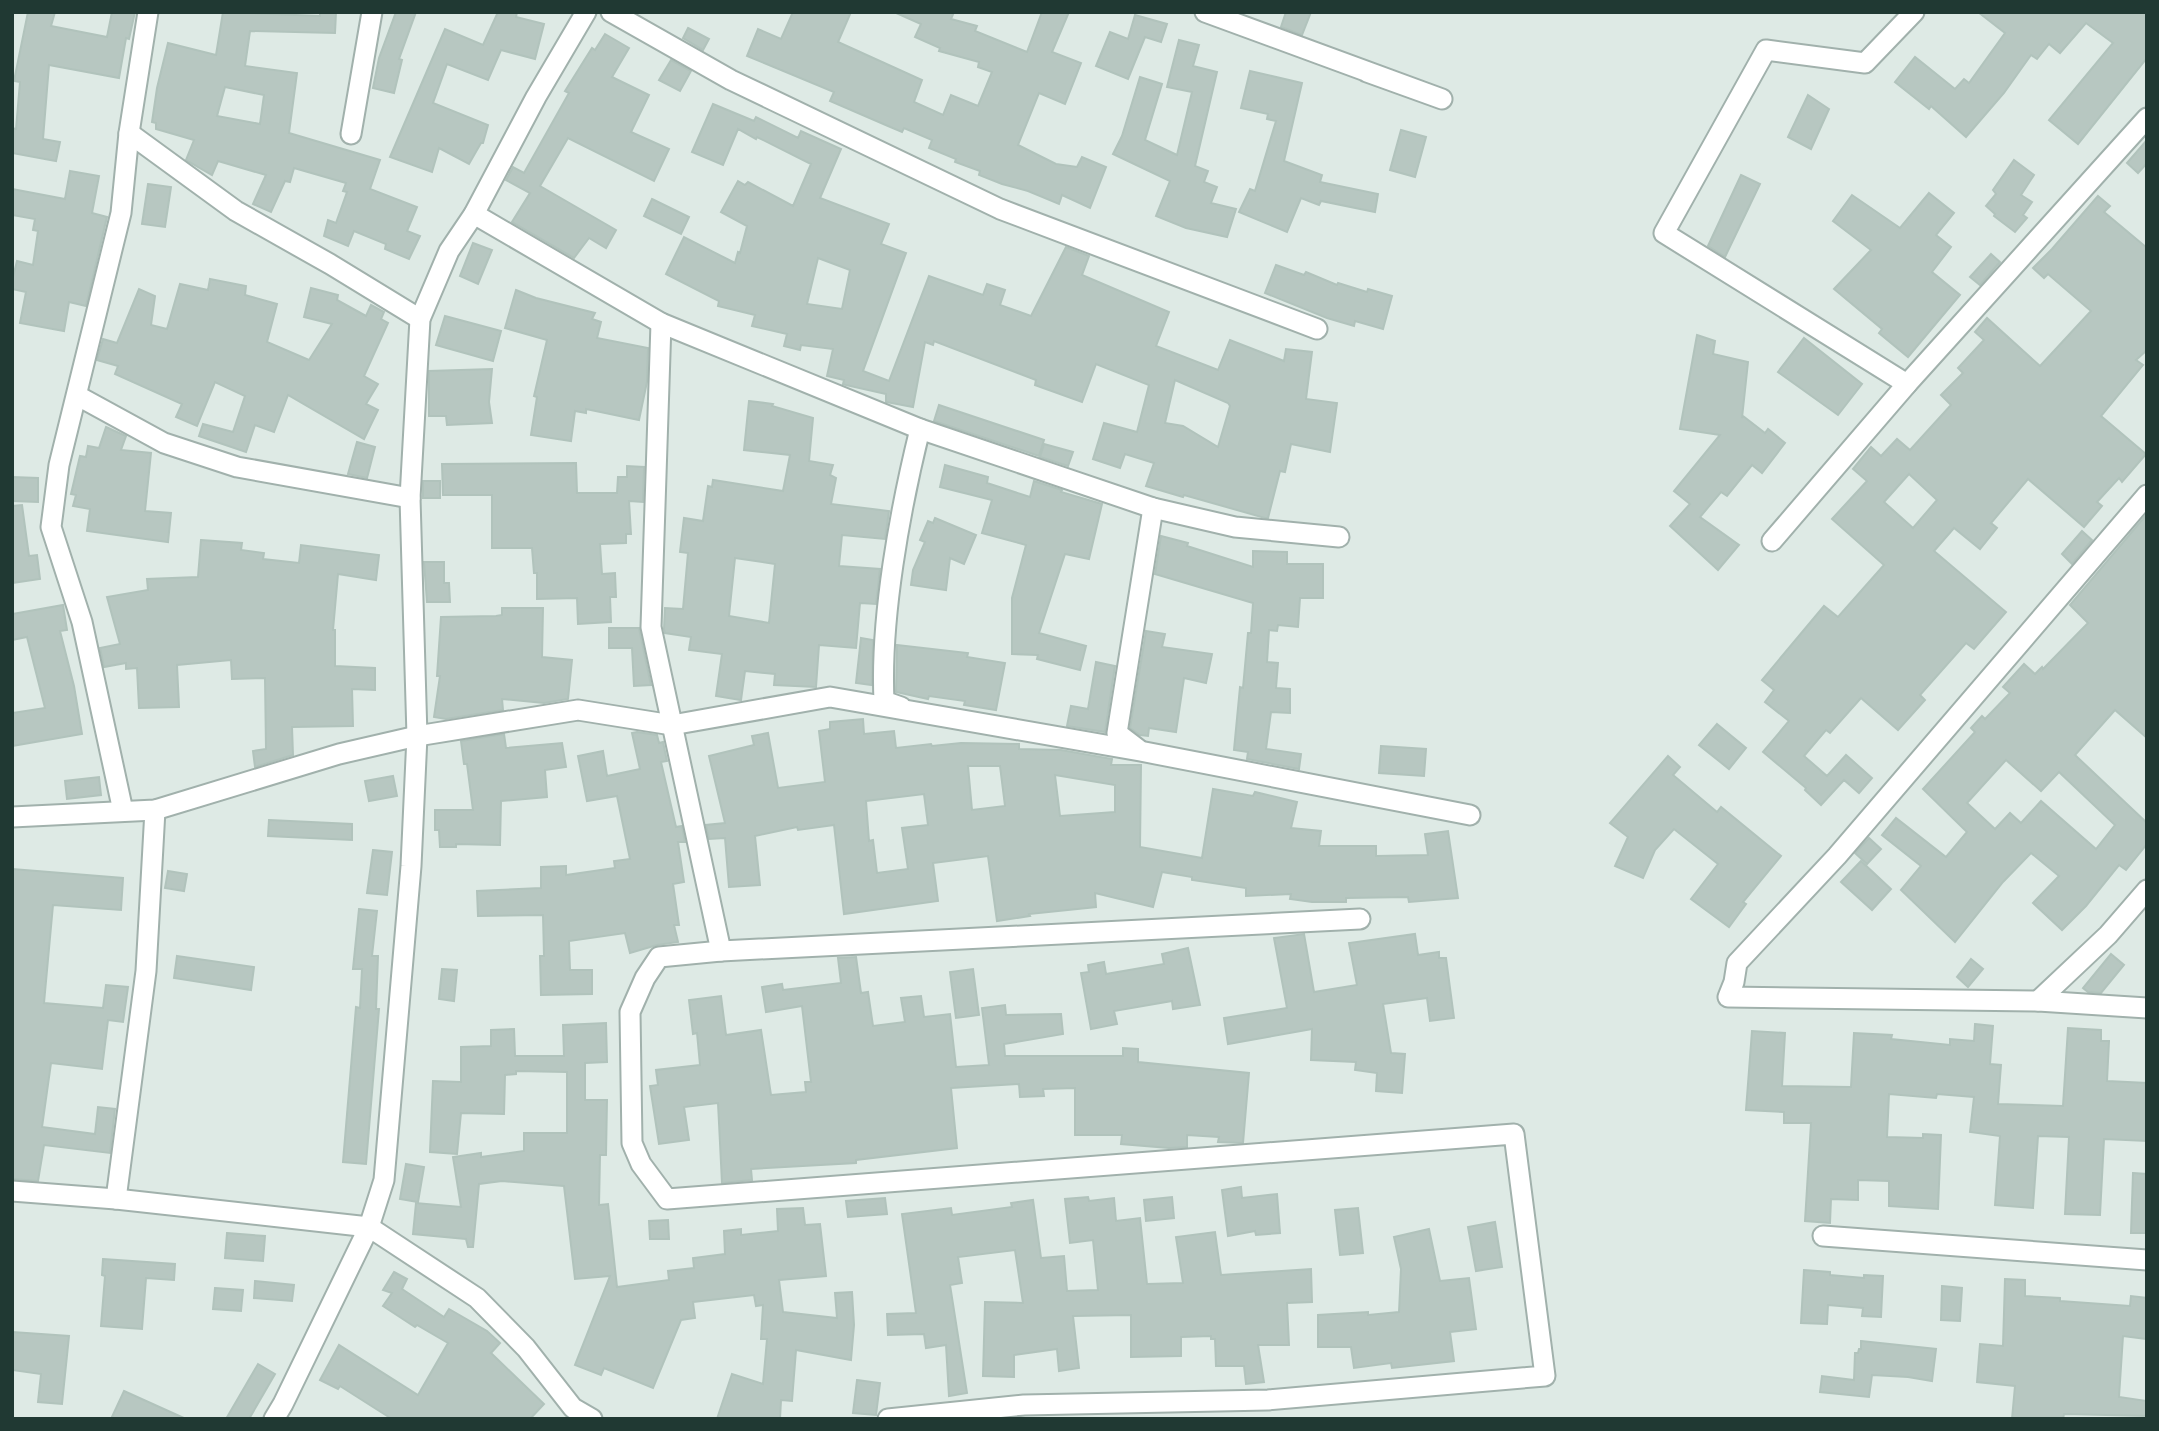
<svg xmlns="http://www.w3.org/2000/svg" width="2159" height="1431" font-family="'IBM Plex Sans',sans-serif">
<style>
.building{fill:#b7c7c1;stroke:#b1c3bc;stroke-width:2;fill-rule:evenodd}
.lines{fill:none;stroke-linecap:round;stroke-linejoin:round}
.minor-casing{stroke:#a1b1ac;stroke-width:23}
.minor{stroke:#fff;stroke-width:19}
</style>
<rect width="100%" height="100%" fill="#deeae5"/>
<!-- building -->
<g class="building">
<path d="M28,12H55L51,26L107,37L112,12H135L129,39L126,38L119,78L49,65L43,139L60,142L56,161L12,153V128L16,129L20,82L14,81Z"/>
<path d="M223,12L320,16V12H336L335,33L250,31L245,66L297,73L289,133L380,160L370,189L417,207L407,231L420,236L409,259L385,249L386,244L354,231L348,246L324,236L328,220L336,223L347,192L343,191L346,183L294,168L290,182L285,181L271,212L253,204L266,175L218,161L212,175L186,160L194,140L156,129V123L152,122L157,88L168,43L216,55ZM225,87L264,95L260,124L217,116Z"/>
<path d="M396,12H416L399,59L402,60L394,93L373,88L379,58Z"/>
<path d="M498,12H517L516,17L544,24L535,59L501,50L488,80L447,64L433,103L488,125L483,143H481L469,164L439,148L432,172L390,157L445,29L483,45Z"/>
<path d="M793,12H851L838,42L922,80L914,102L943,115L951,95L978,106L992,72L978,67L979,62L939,51L940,48L915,37L921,24L894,12H954L951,19L977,26L975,31L1027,52L1042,12H1069L1052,52L1081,63L1065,104L1039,93L1018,145L1056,164L1077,167L1082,157L1106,167L1090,208L1062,195L1059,204L1028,191L1002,184L979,175L980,171L955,162L956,159L929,148L932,140L904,128L902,132L888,126L830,101L834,92L747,56L758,29L781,39Z"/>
<path d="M1286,12H1311L1302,35L1281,27Z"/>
<path d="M1978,12H2147V58L2078,144L2049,120L2113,43L2086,23L2060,53L2049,44L2037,59L2031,55L2004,93L1966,137L1931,106L1929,109L1895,82L1915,57L1955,89L1964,79L1969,83L2005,33Z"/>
<path d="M1135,15L1167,24L1161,42L1145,37L1128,79L1096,66L1110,32L1128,39Z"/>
<path d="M688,28L709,39L703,50L683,38Z"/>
<path d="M605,34L629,48L612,77L649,95L631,132L669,149L654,181L568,138L540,186L616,230L606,248L589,238L574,258L512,222L530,193L506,180L513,167L524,173L569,93L565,91L592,48L595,50Z"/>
<path d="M1179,40L1199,45L1193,66L1217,72L1195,166L1208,171L1204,182L1217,187L1211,203L1236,209L1227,237L1186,228L1156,216L1170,181L1113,154L1122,136L1140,77L1162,84L1145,140L1177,155L1192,92L1167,87Z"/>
<path d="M671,60L691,71L680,91L659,80Z"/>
<path d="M1250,71L1302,83L1284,161L1322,175L1320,182L1378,194L1375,212L1321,201L1319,205L1301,198L1287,232L1239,212L1250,189L1255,191L1276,121L1267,119L1268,114L1241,108Z"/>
<path d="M1808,95L1829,109L1811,149L1788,137Z"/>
<path d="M713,104L754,121L756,117L798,138L801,131L841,149L820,198L889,224L881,244L906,253L863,371L889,381L929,276L983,295L987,284L1005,290L1000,305L1031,316L1066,247L1089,256L1082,275L1169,312L1156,346L1218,370L1230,340L1284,361L1286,349L1312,352L1306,399L1337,403L1330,452L1291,444L1285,472L1280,471L1268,518H1265L1184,495L1183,497L1146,486L1154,463L1125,454L1120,468L1093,459L1104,423L1137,432L1149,385L1096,364L1082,402L1035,385L1036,380L934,341L933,345L925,342L913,407L886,402V394L846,385L843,384L844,380L827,376L833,349L801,345L800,350L784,346L787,334L752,326L755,315L718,306L719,301L666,274L684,237L735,263L738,252L740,253L747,226L721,212L738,181L745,185L748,182L793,206L811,164L757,137L756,139L738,129L723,165L692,152ZM818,258L850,270L842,309L807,304ZM1175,380L1228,403L1230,406L1218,447L1183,426L1165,423Z"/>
<path d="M1401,130L1426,137L1415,177L1390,170Z"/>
<path d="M2147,140V163L2138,173L2127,163Z"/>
<path d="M2014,160L2034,175L2021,195L2032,202L2023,215L2027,218L2015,232L1994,216L1995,214L1986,206L1996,194L1993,190Z"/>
<path d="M70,171L99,176L92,213L107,217L86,306L69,302L64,331L20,323L26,292L12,289V281L17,261L33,265L38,231L33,230L35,219L12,215V189L65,199Z"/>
<path d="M1741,175L1760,184L1725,257L1708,246Z"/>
<path d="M148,184L171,187L165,227L142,224Z"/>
<path d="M1929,193L1954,213L1936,235L1951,247L1932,272L1960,295L1908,357L1879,333L1882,329L1834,289L1871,250L1833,221L1852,195L1900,228Z"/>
<path d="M2098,196L2110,206L2104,212L2147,248V350L2136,360L2143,365L2101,416L2146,454L2122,482L2119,478L2097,502L2102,506L2084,527L2028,479L1991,523L1997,528L1980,549L1954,528L1934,551L2006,612L1974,649L1966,643L1920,695L1925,700L1898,730L1861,698L1830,733L1826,730L1804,756L1827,776L1846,755L1872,778L1859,793L1844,780L1821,805L1805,790L1806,788L1763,752L1789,721L1765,702L1774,690L1762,680L1824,606L1838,617L1884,565L1832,519L1867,481L1853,469L1871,447L1881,456L1897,439L1910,450L1951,405L1941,395L1963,373L1958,368L1984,340L1975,332L1987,318L2040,366L2091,311L2048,274L2044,278L2033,268L2052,249ZM1909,474L1937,500L1913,528L1884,502Z"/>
<path d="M652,199L689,217L681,234L644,216Z"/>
<path d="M473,243L492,250L478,284L460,276Z"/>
<path d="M1991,254L2000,262L1980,285L1970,277Z"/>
<path d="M1276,265L1304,275L1306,272L1337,285L1338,283L1367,292L1368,289L1392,296L1383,329L1355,321L1354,326L1327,318L1265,293Z"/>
<path d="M210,279L246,286L245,295L277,304L267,342L309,360L332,324L304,317L311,288L338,295L337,300L366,316L371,305L384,312L381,319L388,323L364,376L378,384L366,404L378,410L364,439L288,395L274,432L255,425L246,452L199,436L203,424L233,432L245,396L215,382L197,426L176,417L182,404L115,374L118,366L97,360L103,339L117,343L139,289L155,296L151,325L167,329L180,284L208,290Z"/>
<path d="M516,290L536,298L595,313L592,319L601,322L597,338L648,348L647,382L639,420L586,409V413L575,411L571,441L531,435L537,397L534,396L547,340L505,328Z"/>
<path d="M445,316L501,331L493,361L436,345Z"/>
<path d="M1697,335L1715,341L1713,354L1748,362L1742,418L1743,416L1765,433L1768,429L1785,443L1762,473L1752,465L1727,496L1721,492L1700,517L1739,545L1718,570L1670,526L1690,504L1674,491L1720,435L1680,429Z"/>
<path d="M1804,338L1862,384L1838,415L1778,372Z"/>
<path d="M492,369L489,402L492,423L447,425L446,416H429V371Z"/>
<path d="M749,401L773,404L772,406L813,418L809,461L833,465L830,475L836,478L831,504L889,511L885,539L842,535L839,566L880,569L876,604L860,603L856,648L819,645L816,687L774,685L775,674L745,671L741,700L716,696L722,654L689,650L691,637L665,633L664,629L665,608L683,609L688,553L680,552L684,518L703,521L708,486L712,487L713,480L783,491L790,455L744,450ZM735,558L775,564L769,623L729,616Z"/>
<path d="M939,405L1044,440L1039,456L934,421Z"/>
<path d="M106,427L126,436L121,450L151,453L145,511L171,513L168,542L87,531L90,509L73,506L76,495L71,494L80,456L86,457L88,446L99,448Z"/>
<path d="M357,442L375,447L367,478L348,474Z"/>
<path d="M1044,444L1073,452L1068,466L1040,457Z"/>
<path d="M576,463L577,493H617L618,477H627V466L644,467L643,502L629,501L631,534H626V543L600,544L602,574L615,573L616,597H610L611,622L578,624L577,598L537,599V573H534L532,548H492V495H443L442,464Z"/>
<path d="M945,465L988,477L987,483L1030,497L1034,481L1062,490L1061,492L1102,504L1089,559L1065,554L1039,633L1086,646L1080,670L1037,659L1038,655L1012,654V598L1026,545L982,533L992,500L940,487Z"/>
<path d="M12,477L38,478V502L12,501Z"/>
<rect x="423" y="481" width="17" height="17"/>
<path d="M22,505L29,556L37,555L40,579L12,583V506Z"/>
<path d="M2147,514V738L2115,710L2075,755L2147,823V844L2126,870L2119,865L2086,906L2062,930L2033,903L2059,876L2031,853L2003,882L1955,942L1901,890L1921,866L1882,835L1896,818L1946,857L1967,832L1923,789L1975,732L1971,728L1982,716L1985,719L2010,693L2003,687L2024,664L2035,674L2042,667L2043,669L2088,623L2070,605ZM2006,760L2041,791L2059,772L2115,825L2096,849L2041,801L2021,823L2010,813L1995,829L1967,803Z"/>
<path d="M935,518L976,535L964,564L950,558L946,590L911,585L913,570L925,542L920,540L928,521L933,523Z"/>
<path d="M2082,531L2092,540L2072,564L2062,554Z"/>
<path d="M1161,536L1188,543L1187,546L1253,567V551L1287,552V564H1323V598H1300L1298,627L1278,625L1277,631L1269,630L1267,662L1278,663L1276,688L1290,689V713L1271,712L1266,749L1301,754L1299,769L1247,759L1248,752L1234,750L1240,687L1243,688L1248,633H1251L1253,603L1155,574Z"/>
<path d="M201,540L242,543L241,550L264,553L263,559L299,563L301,545L379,555L376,580L338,574L333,630H335V666L375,668V690L352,689L353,726L292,727L293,755L255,767L253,751L266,749L265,678L232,679L231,660L177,665L179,707L139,708L137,668L126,669V663L104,667L100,648L120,644L107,597L148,590L147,579L198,577Z"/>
<path d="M424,562H444V583H449L450,602H427Z"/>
<path d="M63,605L67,630L60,631L74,686L82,734L12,746V713L45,708L27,637L12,640V614Z"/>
<path d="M502,608H543L542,657L572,660L568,699L544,703L502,699L503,710L446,719L434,717L440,676H437L441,617L496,616L502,615Z"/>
<path d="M609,628H639L651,685L634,686L632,648H609Z"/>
<path d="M1146,631L1165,634L1162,647L1212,654L1206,683L1184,678L1176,732L1149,728L1148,736L1140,735L1130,728Z"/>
<path d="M861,638L873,640L872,685L856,683Z"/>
<path d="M897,645L968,653L967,657L1005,663L996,710L964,705L965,701L929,696L928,699L896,692Z"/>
<path d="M1096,662L1115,666L1105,732L1067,726L1071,706L1088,709Z"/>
<path d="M863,719L864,734L894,731L896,748L931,744L932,746L961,743L1019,744V749L1061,750L1112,759L1111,765H1141L1140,847L1202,858L1213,789L1253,796L1255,792L1297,802L1291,828L1321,831L1319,846H1376V856L1428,855L1425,834L1448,831L1458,898L1409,902L1408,897L1346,898V902H1312L1290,899L1291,894L1246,896V888L1192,880V877L1162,872L1153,907L1095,893L1096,907L1029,914L1030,916L997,921L988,856L933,863L938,901L844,914L834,825L798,830L797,827L755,836L760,885L729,887L725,838L709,839L706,825L725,823L709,756L754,745L752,736L768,733L778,788L825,782L819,731L830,729V722ZM968,766H1000L1005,806L972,810ZM1055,775L1115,785V812L1060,816ZM924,794L928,825L902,828L908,869L877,873L873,840L869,841L866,801Z"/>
<path d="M1717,724L1746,748L1729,769L1699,745Z"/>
<path d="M637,732L657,735L659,743L663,742L667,761L661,762L676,827L682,826L685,842H678L684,882L673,884L679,925H674L678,942L657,945L630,953L625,933L569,941L570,970H592V994L541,995L540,956H544L543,915L478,916L477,891L541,888V867L566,866V875L615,868L614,861L630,859L617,796L587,801L578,756L603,751L607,776L640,769L632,733Z"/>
<path d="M504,734L506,748L562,743L566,767L545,770L547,797L501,801L500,845L456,844V847H440L439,830H435V810H473L467,764H464L461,741Z"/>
<path d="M1381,746L1426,749L1424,776L1379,773Z"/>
<path d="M1668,756L1680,767L1673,775L1717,812L1721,807L1781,856L1743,902L1746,904L1729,927L1691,899L1718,864L1674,829L1655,850L1643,878L1615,866L1628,837L1610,823Z"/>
<path d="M393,776L397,796L369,801L365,781Z"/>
<path d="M99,777L101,795L67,799L65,781Z"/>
<path d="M269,820L352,824V840L268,836Z"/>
<path d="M1869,838L1881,849L1867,864L1855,853Z"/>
<path d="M373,850L392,852L387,895L367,893Z"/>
<path d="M1861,861L1891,889L1872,910L1841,882Z"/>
<path d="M12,869L123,878L121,910L53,905L44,1003L103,1008L106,985L128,987L123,1022L108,1020L102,1069L51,1063L42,1127L95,1134L98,1107L115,1109L110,1153L44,1145L38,1181L12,1179Z"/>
<path d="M168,871L187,874L184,891L165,888Z"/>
<path d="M359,909L377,911L372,956H378L376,1009H379L366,1164L343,1162L356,1007L360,1008L362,969H353Z"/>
<path d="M1304,934L1314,992L1357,985L1349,943L1415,934L1418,955L1439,952V958H1446L1454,1018L1430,1021L1427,998L1383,1004L1391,1053L1405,1054L1402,1093L1376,1091L1377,1073L1355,1070L1356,1062L1311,1060L1312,1029L1228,1044L1224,1018L1287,1008L1274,938Z"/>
<path d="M1188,948L1200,1005L1173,1009L1172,1001L1114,1011L1117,1024L1091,1029L1081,973L1089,972L1088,965L1104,962L1106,974L1164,964L1162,954Z"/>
<path d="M2111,954L2124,965L2101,993L2088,992L2083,988Z"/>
<path d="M177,956L254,967L251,990L174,978Z"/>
<path d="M856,957L861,993L868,992L873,1026L905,1022L901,998L921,996L924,1017L950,1014L956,1067L989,1065L982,1008L1005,1005L1006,1015L1061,1014L1063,1034L1004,1044L1005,1056H1123V1048L1138,1049V1062L1249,1073L1243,1143L1218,1142L1219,1137L1187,1135V1147L1169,1148L1121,1144L1122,1135H1075V1088L1043,1089L1044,1096L1020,1097L1019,1084L951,1088L957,1148L856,1160V1163L751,1169L752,1180L722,1183L718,1103L684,1107L689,1140L659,1144L650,1086L658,1085L656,1070L700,1065L697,1033L693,1034L689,1000L721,996L726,1035L761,1030L771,1095L806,1092L805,1082H811L802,1006L766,1012L762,987L782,984L783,990L841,983L838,958Z"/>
<path d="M1971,959L1983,969L1968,987L1957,977Z"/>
<path d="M442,969L457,970L454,1001L439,999Z"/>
<path d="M973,969L979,1015L956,1018L950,972Z"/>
<path d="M606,1023L607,1062L585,1063V1100H607L606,1155H600L599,1205L608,1204L617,1287L669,1280L668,1271L694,1268L693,1258L725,1254L724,1231L741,1229V1235L778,1231L777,1209L803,1208L805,1225L820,1224L826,1276L779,1280L783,1312L837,1318L835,1293L852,1292L854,1325L851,1360L796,1350L792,1401L781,1400L780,1419H717L732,1374L763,1384L767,1339H761L763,1305L756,1306L754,1295L693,1302L695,1318L681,1320L653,1388L604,1368L601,1375L575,1365L610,1276L575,1279L564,1186L502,1181L479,1184L473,1247H468L466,1239L413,1234L416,1203L461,1207L453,1157L481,1153V1157L524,1151V1133H567V1072L516,1071V1074L505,1075L504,1114L461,1113L457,1154L430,1152L433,1081L461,1082V1047L491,1046V1030L514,1029L515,1056H564L563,1025Z"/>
<path d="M1975,1024L1993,1026L1990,1064L2001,1065L1998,1104L2063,1106L2068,1028L2101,1030V1041H2109L2107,1081L2147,1083V1141L2104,1139L2100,1215L2065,1214L2069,1137L2038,1136L2033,1208L1995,1205L2000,1136L1970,1132L1974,1097L1937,1094L1936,1098L1889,1094L1887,1137L1923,1138V1134L1941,1135L1938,1209L1889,1206V1181L1858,1180V1200L1831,1199L1830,1223L1805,1221L1811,1123H1784V1112L1746,1110L1752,1031L1785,1033L1782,1086L1851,1087L1854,1033L1892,1035L1891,1039L1950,1045V1039L1974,1041Z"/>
<path d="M406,1164L424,1167L418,1202L400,1199Z"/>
<path d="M2133,1173L2147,1174V1233H2131Z"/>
<path d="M1241,1187L1242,1198L1277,1194L1280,1233L1256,1235L1255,1231L1228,1236L1222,1190Z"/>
<path d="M1088,1197L1089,1201L1114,1198L1116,1221L1140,1218L1147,1284L1183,1283L1176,1237L1215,1232L1221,1275L1311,1269L1312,1302L1287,1303L1289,1345H1258L1264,1382L1246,1384L1244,1366H1216L1215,1339H1211V1336L1181,1337V1356L1131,1357V1315L1073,1316L1079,1368L1059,1371L1057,1349L1014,1355V1377L983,1376L985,1302L1023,1303L1015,1250L958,1257L962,1283L950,1285L967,1393L949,1396L946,1345L926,1348L924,1334L888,1335L887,1314L916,1313L902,1214L951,1208L952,1215L1012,1207L1011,1203L1033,1200L1041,1258L1064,1256L1067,1291L1098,1290L1093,1240L1070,1243L1065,1199Z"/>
<path d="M1172,1197L1174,1218L1146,1221L1144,1200Z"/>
<path d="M885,1198L887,1214L848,1217L846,1201Z"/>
<path d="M1358,1208L1363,1253L1340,1255L1335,1210Z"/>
<path d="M668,1220L669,1239H650L649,1221Z"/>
<path d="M1495,1222L1502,1267L1476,1271L1468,1227Z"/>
<path d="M1429,1229L1440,1281L1469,1278L1476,1329L1450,1332L1454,1361L1392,1368L1391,1363L1354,1368L1351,1347H1318V1315L1368,1312V1315L1399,1312L1401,1269L1394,1237Z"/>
<path d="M227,1233L265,1236L263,1261L225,1258Z"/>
<path d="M103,1259L175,1264L174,1280L146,1278L142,1329L101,1326L105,1276L102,1275Z"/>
<path d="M1804,1270L1830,1272V1275L1864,1278V1275L1883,1276L1881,1317L1862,1316L1863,1308L1828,1305L1827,1324L1801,1323Z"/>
<path d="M394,1272L407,1279L402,1289L444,1317L449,1309L487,1331L500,1343L491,1353L544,1404L530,1419H392L340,1386L338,1389L320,1380L339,1345L418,1395L448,1343L417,1325L415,1327L383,1306L392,1293L383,1290Z"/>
<path d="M2005,1279L2025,1280V1296L2060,1298V1301L2130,1306L2131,1296L2147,1298V1339L2123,1336L2119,1397L2147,1401V1416L2064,1414L2063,1419H2012L2015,1386L1977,1382L1980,1344L2003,1346Z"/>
<path d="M255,1281L294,1285L292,1301L254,1298Z"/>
<path d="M1942,1286L1962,1288L1960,1321L1941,1320Z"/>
<path d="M215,1288L243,1290L241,1311L213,1309Z"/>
<path d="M12,1332L69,1336L62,1404L38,1402L41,1374L12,1370Z"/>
<path d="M1861,1341L1936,1349L1932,1381L1908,1377L1872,1375L1869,1397L1820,1392L1822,1376L1854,1380L1855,1353H1858L1859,1349H1861Z"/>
<path d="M258,1364L275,1374L249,1419H226Z"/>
<path d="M857,1380L880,1383L876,1415L853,1413Z"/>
<path d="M124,1391L186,1419H111Z"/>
</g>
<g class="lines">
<!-- minor casing -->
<g class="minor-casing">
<g id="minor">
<path d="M611,12L731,80L1000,209L1317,329"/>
<path d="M1205,12L1442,99L1367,72"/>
<path d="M129,133L236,211L330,264L420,319"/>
<path d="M351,134L372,12"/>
<path d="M474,214L661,323L920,429L1153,508L1235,527L1339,537"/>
<path d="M661,323L651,627L721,951"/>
<path d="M1907,384L1664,233L1766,50L1865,63L1914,12"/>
<path d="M78,396L164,443L237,467L410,498"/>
<path d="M2147,495L1837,856L1737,963L1734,982L1728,997L2038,1001L2147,1008"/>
<path d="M1772,541L1907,384L2147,118"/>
<path d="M901,707L884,701C880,618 900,510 920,429"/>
<path d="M1138,749L1117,733L1153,508"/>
<path d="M123,811L82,622L51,527L59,465L121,213L129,133L148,12"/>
<path d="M12,817L155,810L339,754L417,736L578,710L672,725L830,697L1140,751L1470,815"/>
<path d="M2038,1001L2108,935L2147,890"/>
<path d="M12,1191L116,1199L369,1227L477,1298L526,1348L573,1408L592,1419"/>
<path d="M116,1199L146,971L155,810"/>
<path d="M1823,1236L2147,1260"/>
<path d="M274,1419L283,1404L369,1227L384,1180L411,866L417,736L410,498L420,319L449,251L474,214L536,97L586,12"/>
<path d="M888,1419L1024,1405L1268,1400L1545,1376L1514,1134L667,1199L641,1164L632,1143L630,1012L645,978L659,957L721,951L1360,919"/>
</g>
</g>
<!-- minor -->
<use href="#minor" class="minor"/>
</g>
<!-- border -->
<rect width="2159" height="1431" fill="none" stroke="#203933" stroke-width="28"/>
</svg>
